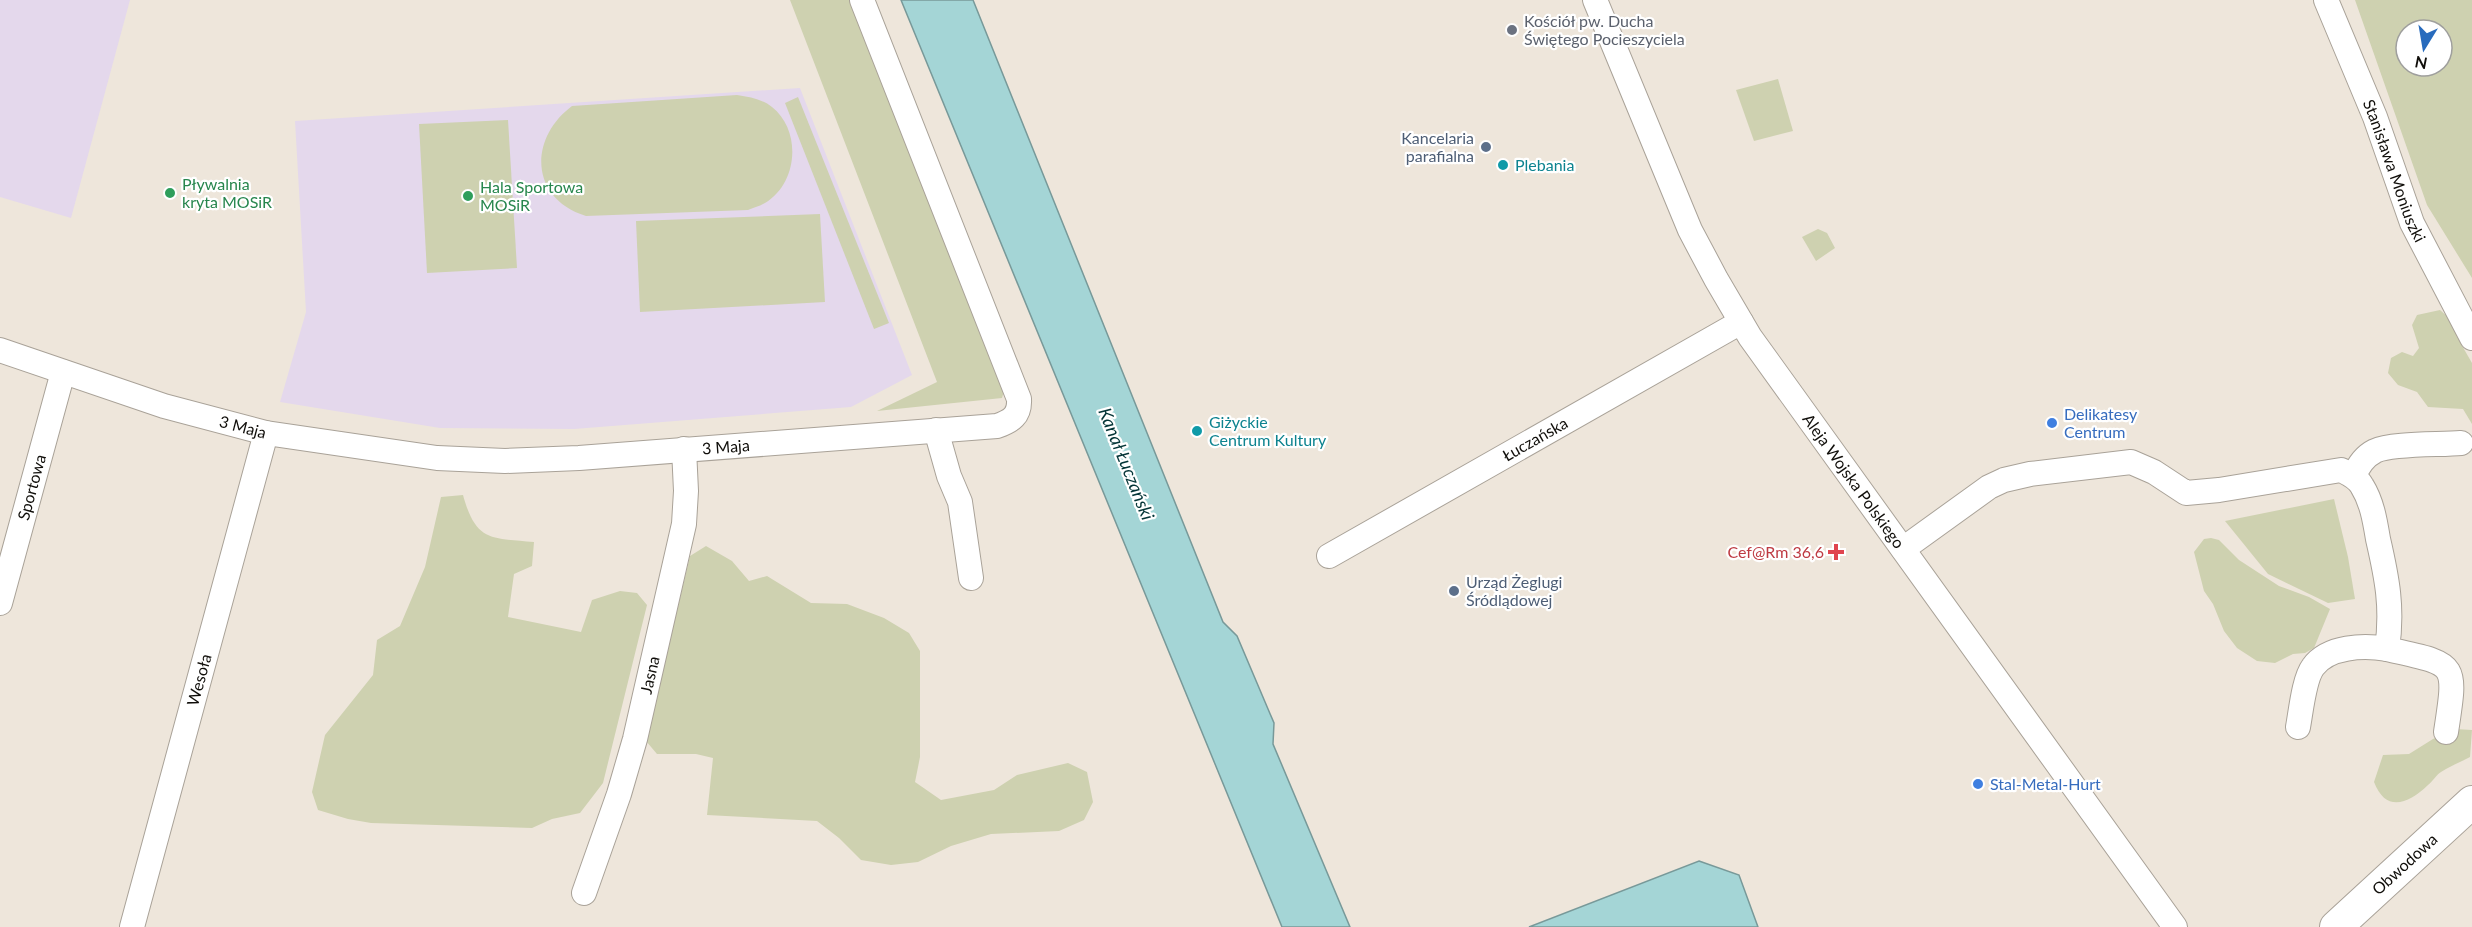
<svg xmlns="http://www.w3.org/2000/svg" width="2472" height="927" font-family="Lato,sans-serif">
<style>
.education{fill:#e4d8ec}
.green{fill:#ced1b0;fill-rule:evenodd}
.water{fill:#a4d5d6;stroke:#789999;stroke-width:1.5}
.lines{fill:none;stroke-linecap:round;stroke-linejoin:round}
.minor-casing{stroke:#a9a298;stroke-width:26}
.major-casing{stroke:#a9a298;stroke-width:34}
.minor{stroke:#fff;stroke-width:24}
.major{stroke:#fff;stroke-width:32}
.worship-dot{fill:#6b7280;stroke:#fff;stroke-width:2}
.service-dot{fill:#5c6f8a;stroke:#fff;stroke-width:2}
.culture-dot{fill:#0f9aa8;stroke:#fff;stroke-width:2}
.leisure-dot{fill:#2e9e5b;stroke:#fff;stroke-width:2}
.shop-dot{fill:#3f7fe0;stroke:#fff;stroke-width:2}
.health-dot{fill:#e0444e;stroke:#fff;stroke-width:2}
.labels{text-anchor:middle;stroke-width:4.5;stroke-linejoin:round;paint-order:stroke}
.worship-label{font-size:16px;fill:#5b616d;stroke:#fff;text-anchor:start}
.service-label{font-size:16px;fill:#4e5e75;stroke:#fff;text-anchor:end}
.culture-label{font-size:16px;fill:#0d838f;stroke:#fff;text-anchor:start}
.street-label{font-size:16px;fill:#100e0a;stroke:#fff}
.leisure-label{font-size:16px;fill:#27864d;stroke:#fff;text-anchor:start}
.shop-label{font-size:16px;fill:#366cbe;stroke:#fff;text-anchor:start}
.health-label{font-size:16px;fill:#be3a42;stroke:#fff;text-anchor:end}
.water-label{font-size:18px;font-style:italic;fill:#043537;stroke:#fff}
</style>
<rect width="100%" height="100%" fill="#eee6db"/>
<!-- education -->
<g class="education">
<path d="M0,0H130L71,218L0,197Z"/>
<path d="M800,88L912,375L851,407L574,429L440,428L280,402L306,312L295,121Z"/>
</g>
<!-- green -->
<g class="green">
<path d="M790,0H852L1004,391L1002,398L877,411L937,382Z"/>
<path d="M2355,0H2472V278L2427,205ZM2406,30H2442V66H2406Z"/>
<path d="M1778,79L1793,131L1754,141L1736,90Z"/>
<path d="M737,95C750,97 762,99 772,107C802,131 798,183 765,203C760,206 753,208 748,210L586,216C530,199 528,139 572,106Z"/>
<path d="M798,97L889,323L874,329L785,103Z"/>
<path d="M508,120L517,268L427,273L419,124Z"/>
<path d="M820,214L825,302L640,312L636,221Z"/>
<path d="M1818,229L1827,233L1835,248L1816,261L1802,237Z"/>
<path d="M2440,310L2450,319L2457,337L2472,363V424L2463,409L2428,407L2417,392L2398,385L2388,373L2391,358L2402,352L2413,356L2419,348L2412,325L2417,315Z"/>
<path d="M463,495C476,542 491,538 534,542L532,566L514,574L508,617L581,632L592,600L620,591L637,593L647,605L603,783L580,813L552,819L532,828L371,823L348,819L318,810L312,792L325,735L373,675L377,640L400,626L425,567L441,497Z"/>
<path d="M2334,499L2348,557L2355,599L2328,603L2268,574L2225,521Z"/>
<path d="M2211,538L2219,540L2239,560L2279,586L2309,597L2330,609L2314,648L2305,653L2293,654L2275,663L2257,661L2237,648L2224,631L2213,604L2204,591L2194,552L2204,539Z"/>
<path d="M706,546L732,561L749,581L767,576L811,603L847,604L884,618L909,633L920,651V757L915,782L941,800L994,790L1017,775L1068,763L1087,772L1093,802L1084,820L1059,831L991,834L951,846L918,862L891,865L861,860L839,838L817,821L707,815L713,758L696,754H657L646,741L690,556Z"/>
<path d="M2455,729L2472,730L2470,757C2461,762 2450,766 2441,772C2436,775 2433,781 2428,785C2408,804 2386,813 2374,782L2383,755L2409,754L2433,739Z"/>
</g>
<!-- water -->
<g class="water">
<path d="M901,0H973L1223,622L1237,636L1274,723L1273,744L1350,927H1282Z"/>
<path d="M1699,861L1739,875L1758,927H1529Z"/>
</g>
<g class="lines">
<!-- minor casing -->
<g class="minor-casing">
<g id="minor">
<path id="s1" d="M1595,0L1690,230L1716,279L1750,337L2175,927"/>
<path id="s2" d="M2326,0L2375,117L2412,223L2472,338"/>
<path id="s3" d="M0,350L164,406L266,433L437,458L505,461L579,458L997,426C1011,421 1020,416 1019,399L862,0"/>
<path d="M936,430L949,476L960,502L971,578"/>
<path d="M2354,476C2358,466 2365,456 2375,451C2392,443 2441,445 2461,443"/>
<path d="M1903,549L1989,487L2004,480L2030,474L2131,462L2154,472L2186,493L2219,490L2341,470C2349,474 2357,477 2362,486C2372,502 2375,521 2378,539C2387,578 2393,608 2387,649C2457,665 2457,660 2446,732"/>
<path id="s4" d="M1329,556L1741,322"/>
<path id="s5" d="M0,603L63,372"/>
<path d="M2298,727C2301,711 2304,679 2313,667C2328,646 2364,645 2387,649"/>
<path id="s6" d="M584,893L619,794L635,739L684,524L686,491L684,449"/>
<path id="s7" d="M132,927L266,433"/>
</g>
</g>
<!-- major casing -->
<g class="major-casing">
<g id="major">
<path id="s8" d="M2336,927L2472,802"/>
</g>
</g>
<!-- minor -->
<use href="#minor" class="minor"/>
<!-- major -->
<use href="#major" class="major"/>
</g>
<!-- markers -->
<circle class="worship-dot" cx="1512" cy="30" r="6"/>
<g class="service-dot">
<circle cx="1486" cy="147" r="6"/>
<circle cx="1454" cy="591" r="6"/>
</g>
<g class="culture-dot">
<circle cx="1503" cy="165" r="6"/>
<circle cx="1197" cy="431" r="6"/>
</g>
<g class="leisure-dot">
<circle cx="170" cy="193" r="6"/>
<circle cx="468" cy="196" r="6"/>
</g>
<g class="shop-dot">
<circle cx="2052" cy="423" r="6"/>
<circle cx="1978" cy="784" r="6"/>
</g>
<path class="health-dot" d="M1833 543h6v6h6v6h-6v6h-6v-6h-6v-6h6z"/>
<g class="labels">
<!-- worship labels -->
<g class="worship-label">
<text x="1524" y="27">Kościół pw. Ducha<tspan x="1524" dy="18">Świętego Pocieszyciela</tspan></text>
</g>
<!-- service labels -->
<g class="service-label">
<text x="1474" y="144">Kancelaria<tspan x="1474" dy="18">parafialna</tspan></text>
<text x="1466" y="588" text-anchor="start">Urząd Żeglugi<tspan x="1466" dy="18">Śródlądowej</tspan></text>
</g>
<!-- culture labels -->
<g class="culture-label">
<text x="1515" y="171">Plebania</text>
<text x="1209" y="428">Giżyckie<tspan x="1209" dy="18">Centrum Kultury</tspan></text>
</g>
<!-- street labels -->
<g class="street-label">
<text dy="6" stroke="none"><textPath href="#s2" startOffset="184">Stanisława Moniuszki</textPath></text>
<text dy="6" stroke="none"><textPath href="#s3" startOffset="255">3 Maja</textPath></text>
<text dy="6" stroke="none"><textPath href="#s4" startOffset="237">Łuczańska</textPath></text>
<text dy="6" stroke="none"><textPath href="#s3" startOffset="741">3 Maja</textPath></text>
<text dy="6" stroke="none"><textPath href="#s1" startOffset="549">Aleja Wojska Polskiego</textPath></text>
<text dy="6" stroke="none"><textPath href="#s5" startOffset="120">Sportowa</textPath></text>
<text dy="6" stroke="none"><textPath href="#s6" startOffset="228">Jasna</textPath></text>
<text dy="6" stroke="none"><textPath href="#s7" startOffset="256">Wesoła</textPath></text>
<text dy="6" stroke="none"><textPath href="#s8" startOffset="93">Obwodowa</textPath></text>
</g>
<!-- leisure labels -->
<g class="leisure-label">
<text x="182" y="190">Pływalnia<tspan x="182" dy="18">kryta MOSiR</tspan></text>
<text x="480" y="193">Hala Sportowa<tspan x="480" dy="18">MOSiR</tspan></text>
</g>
<!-- shop labels -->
<g class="shop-label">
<text x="2064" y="420">Delikatesy<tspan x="2064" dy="18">Centrum</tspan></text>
<text x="1990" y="790">Stal-Metal-Hurt</text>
</g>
<!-- health labels -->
<g class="health-label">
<text x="1824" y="558">Cef@Rm 36,6</text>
</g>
<!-- water labels -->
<g class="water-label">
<text transform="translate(1126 464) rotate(68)" y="6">Kanał Łuczański</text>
</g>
</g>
<!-- north arrow -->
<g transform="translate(2424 48) rotate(191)"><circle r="28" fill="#ffffff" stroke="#9f9f9d" stroke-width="1.5"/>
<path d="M0-4.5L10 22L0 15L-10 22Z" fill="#286bbd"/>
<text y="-9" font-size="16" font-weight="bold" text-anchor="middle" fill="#100e0a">N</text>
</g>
</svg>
